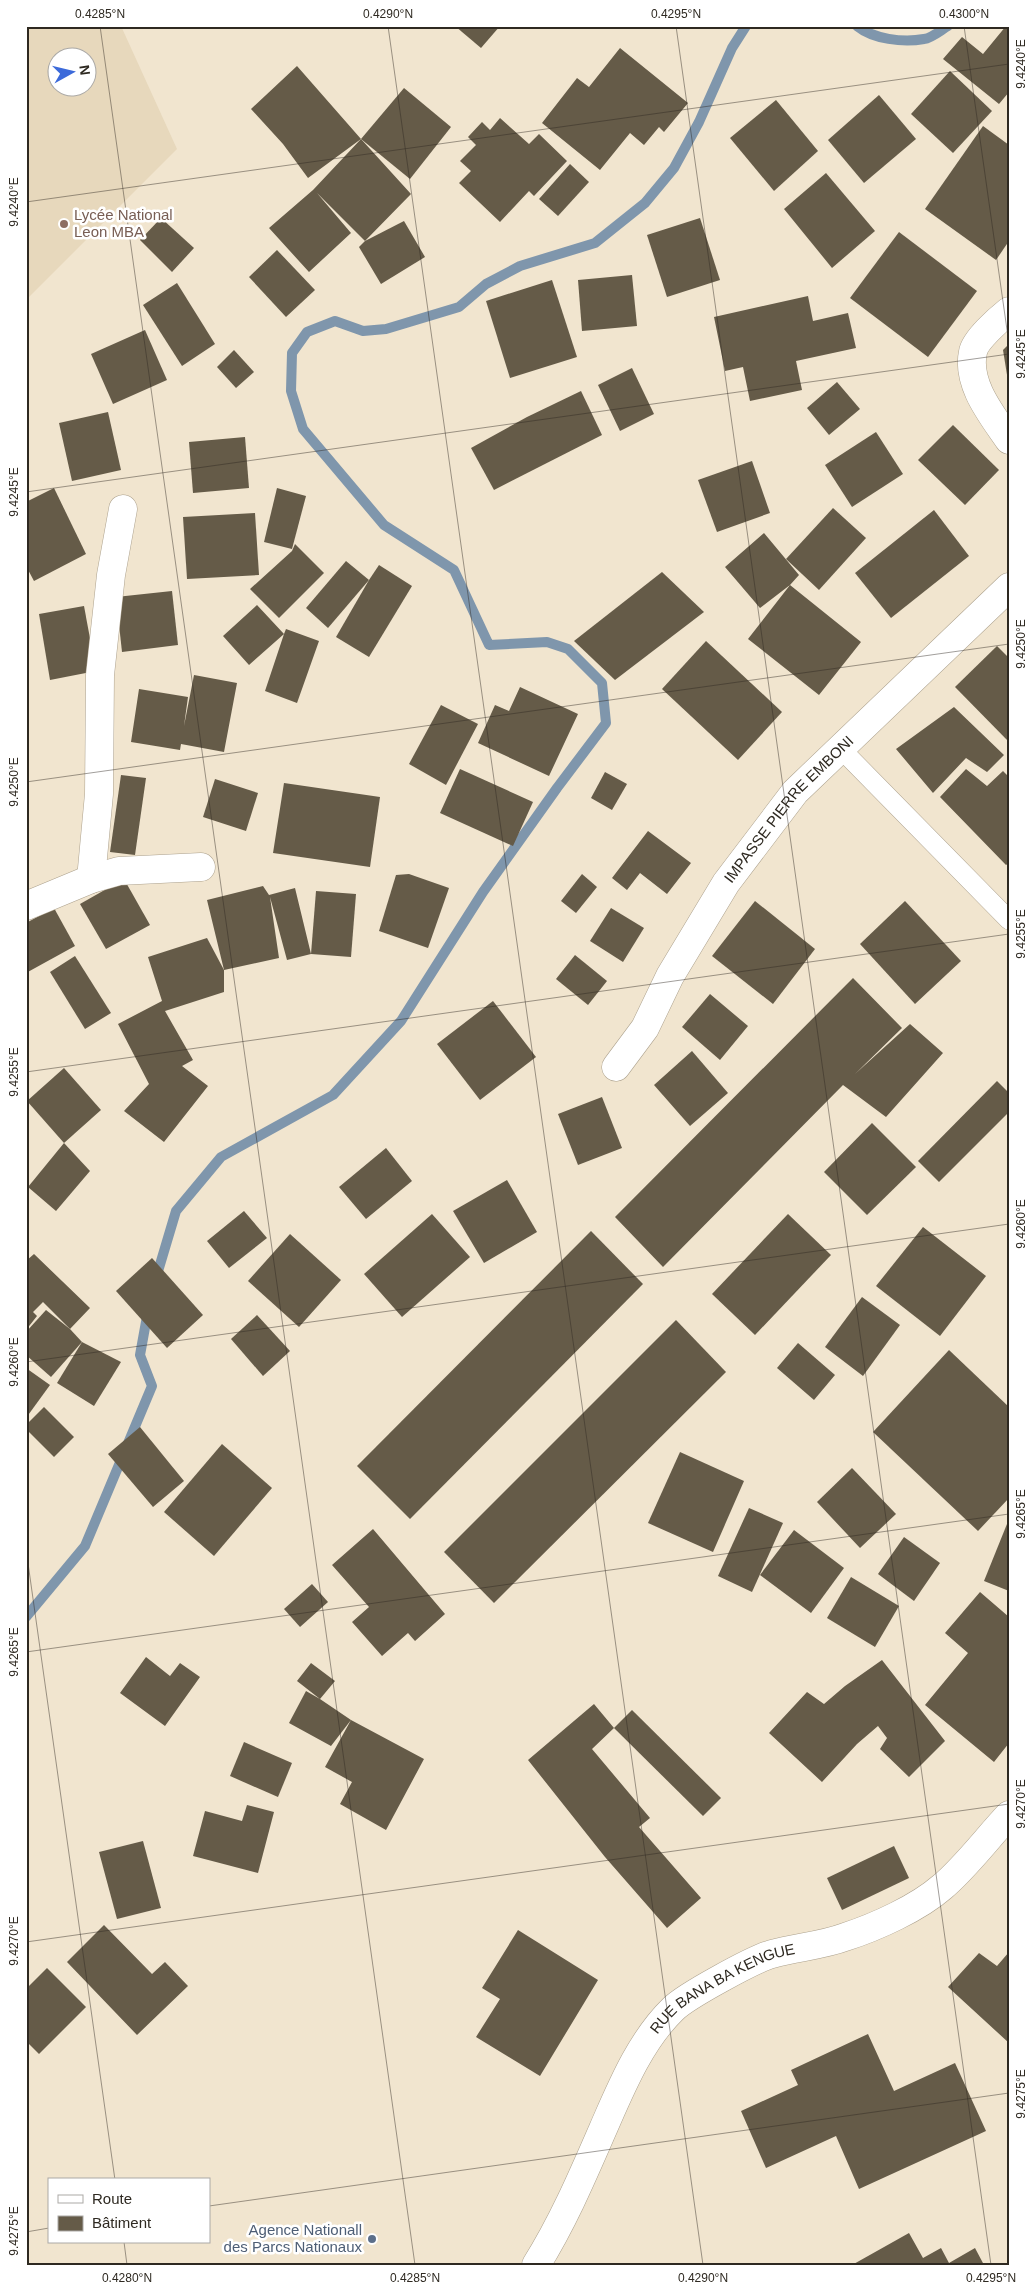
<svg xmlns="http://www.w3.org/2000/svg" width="1035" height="2291" font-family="Arial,sans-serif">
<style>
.built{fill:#e7d8bc;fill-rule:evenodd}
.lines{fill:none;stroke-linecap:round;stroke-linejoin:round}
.stream{stroke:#7f96ac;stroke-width:10}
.building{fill:#655b48}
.service-casing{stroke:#aca18d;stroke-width:20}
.minor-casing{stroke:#aca18d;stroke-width:29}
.service{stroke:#fff;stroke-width:19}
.minor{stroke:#fff;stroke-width:28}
.ticks{fill:none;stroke:#2e2921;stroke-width:1;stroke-opacity:0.45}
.education-dot{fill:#8d6e63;stroke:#fff;stroke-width:2}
.service-dot{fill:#5c6f8a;stroke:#fff;stroke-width:2}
.labels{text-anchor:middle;stroke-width:5;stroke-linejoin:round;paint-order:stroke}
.education-label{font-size:15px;fill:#785e54;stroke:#fff;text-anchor:start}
.street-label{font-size:15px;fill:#2e2921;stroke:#fff}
.service-label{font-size:15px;fill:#4e5e75;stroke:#fff;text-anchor:end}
.neatline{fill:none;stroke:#2e2921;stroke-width:2}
.ticks-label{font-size:12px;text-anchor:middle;fill:#2e2921}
</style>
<rect width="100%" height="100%" fill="#f1e5cf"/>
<!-- built -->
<path class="built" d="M26,26H121L177,149L26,300ZM58,58H88V88H58Z"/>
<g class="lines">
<!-- stream -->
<g class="stream">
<path d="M857,26C873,39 903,43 924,39C932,38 941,30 948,26"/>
<path d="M156,1278L176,1211L221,1157L333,1095L401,1021L483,892L557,788L606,723L602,683L568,649L547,642L489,645L454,570L384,525L303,429L291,391L292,353L307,332L335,321L363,331L386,329L459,307L486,284L520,266L595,243L645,203L674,168L699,122L732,48L746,26"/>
<path d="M26,1617L85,1546L152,1386L140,1355L148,1311"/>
</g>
</g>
<!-- building -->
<g class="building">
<path d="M455,26H500L481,48Z"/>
<path d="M1006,26H1009V92L999,104L943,59L962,37L983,54Z"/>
<path d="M620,48L688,103L664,132L659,127L644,145L630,133L600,170L542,123L577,78L589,87Z"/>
<path d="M297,66L361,139L308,178L283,144L251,109Z"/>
<path d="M950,71L992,111L953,153L911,114Z"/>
<path d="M404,88L451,127L410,179L361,139Z"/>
<path d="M879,95L916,139L864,183L828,140Z"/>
<path d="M776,100L818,151L774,191L730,138Z"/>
<path d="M500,118L529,144L539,134L567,161L534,196L529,191L500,222L459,183L471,171L460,161L476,145L468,137L482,122L490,130Z"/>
<path d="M983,126L1009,145V241L996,260L925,209Z"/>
<path d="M361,139L411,194L365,241L317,193L351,233L309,272L269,228L313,190Z"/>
<path d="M570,164L589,182L558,216L539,199Z"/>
<path d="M826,173L875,231L832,268L784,209Z"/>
<path d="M161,218L194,248L172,272L140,240Z"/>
<path d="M700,218L720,280L667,297L647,235Z"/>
<path d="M404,221L425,257L381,284L359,247L365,241Z"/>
<path d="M899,232L977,291L928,357L850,298Z"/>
<path d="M277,250L315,290L286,317L249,277Z"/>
<path d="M632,275L637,326L582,331L578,280Z"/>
<path d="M552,280L577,357L510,378L486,301Z"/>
<path d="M177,283L215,344L182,366L143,305Z"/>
<path d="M808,296L813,321L848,313L856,348L796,361L802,390L750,401L743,367L725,371L714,317Z"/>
<path d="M145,330L167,380L113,404L91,354Z"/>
<path d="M1009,344V381H1008L1003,350Z"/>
<path d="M234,350L254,372L236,388L217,367Z"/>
<path d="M632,368L654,414L620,431L598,385Z"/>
<path d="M837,382L860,409L829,435L807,408Z"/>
<path d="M581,391L602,435L494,490L471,448L527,417Z"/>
<path d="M108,412L121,470L72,481L59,423Z"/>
<path d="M953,425L999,470L965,505L918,460Z"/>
<path d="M876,432L903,474L852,507L825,465Z"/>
<path d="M245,437L249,488L193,493L189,442Z"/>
<path d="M752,461L770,513L717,532L698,480Z"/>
<path d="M54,488L86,554L34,581L26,566V502Z"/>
<path d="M277,488L306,496L292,549L264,542Z"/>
<path d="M833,508L866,538L819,590L786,559Z"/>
<path d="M934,510L969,556L891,618L855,573Z"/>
<path d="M255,513L259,575L187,579L183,517Z"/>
<path d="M764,533L799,575L790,585L861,642L819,695L748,639L790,585L760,608L725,567Z"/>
<path d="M295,544L324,573L279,618L250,589L292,551Z"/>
<path d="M346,561L369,580L328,628L306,608Z"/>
<path d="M379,565L412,586L369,657L336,637L369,580Z"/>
<path d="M662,572L704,612L615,680L574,641Z"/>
<path d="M172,591L178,645L122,652L116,597Z"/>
<path d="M257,605L284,634L286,629L319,641L297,703L265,691L284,634L249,665L223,636Z"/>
<path d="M84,606L96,671L50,680L39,614Z"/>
<path d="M706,641L782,712L738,760L662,689Z"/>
<path d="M997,646L1009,658V742L955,687Z"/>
<path d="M194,675L237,683L224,752L181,744L180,750L131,742L139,689L188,697L184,726Z"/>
<path d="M520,687L578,714L549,776L478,743L495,705L509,711Z"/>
<path d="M441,705L478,724L446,785L409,764Z"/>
<path d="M954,707L1004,755L987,772L966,758L933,793L896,749Z"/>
<path d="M460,769L533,802L513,846L440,813Z"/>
<path d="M966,769L987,786L1003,771L1009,777V863L1006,865L940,797Z"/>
<path d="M605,772L627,784L612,810L591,798Z"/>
<path d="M121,775L146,778L135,855L110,852Z"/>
<path d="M215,779L258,793L246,831L203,817Z"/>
<path d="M284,783L380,797L370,867L273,853Z"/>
<path d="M648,831L691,863L667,894L640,873L627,890L612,878Z"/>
<path d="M409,874L449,888L428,948L379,931L396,875Z"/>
<path d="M582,874L597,887L576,913L561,901Z"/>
<path d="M124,879L150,925L106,949L80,904Z"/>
<path d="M263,886L269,895L295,888L311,954L287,960L270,897L279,958L224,970L207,900Z"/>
<path d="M316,891L356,894L351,957L311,954Z"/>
<path d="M755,901L815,949L773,1004L712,956Z"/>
<path d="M905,901L961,961L915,1004L860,944Z"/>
<path d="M54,908L75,946L26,973V923Z"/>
<path d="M611,908L644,928L623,962L590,941Z"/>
<path d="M207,938L224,970V992L165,1011L193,1060L182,1066L208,1086L164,1142L124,1111L149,1084L118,1024L162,1001L148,957Z"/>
<path d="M575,955L607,981L588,1005L556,979Z"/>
<path d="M75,956L111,1013L85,1029L50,972Z"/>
<path d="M853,978L902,1028L855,1074L910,1024L943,1053L886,1117L843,1085L663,1267L615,1217Z"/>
<path d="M710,994L748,1026L720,1060L682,1027Z"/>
<path d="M493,1001L536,1057L480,1100L437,1044Z"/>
<path d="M692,1051L728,1093L690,1126L654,1085Z"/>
<path d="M64,1068L101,1110L64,1143L27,1101Z"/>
<path d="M997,1081L1009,1093V1112L939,1182L918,1161Z"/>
<path d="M602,1097L622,1148L578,1165L558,1114Z"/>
<path d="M872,1123L916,1167L867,1215L824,1172Z"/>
<path d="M64,1143L90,1171L56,1211L28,1187Z"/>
<path d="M386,1148L412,1181L366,1219L339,1187Z"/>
<path d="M507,1180L537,1232L484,1263L453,1211Z"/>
<path d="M244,1211L267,1238L229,1268L207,1241Z"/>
<path d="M432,1214L470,1257L402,1317L364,1274Z"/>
<path d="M788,1214L831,1255L755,1335L712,1294Z"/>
<path d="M923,1227L986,1276L940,1336L876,1286Z"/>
<path d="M591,1231L643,1284L410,1519L357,1466Z"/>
<path d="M290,1234L341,1280L299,1327L248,1281Z"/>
<path d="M34,1254L90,1308L70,1329L43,1302L33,1312L37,1316L26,1330V1261Z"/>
<path d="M152,1258L203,1315L167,1348L116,1291Z"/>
<path d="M862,1297L900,1325L863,1376L825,1347Z"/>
<path d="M46,1310L70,1329L82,1342L51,1377L26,1355V1332Z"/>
<path d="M257,1315L290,1351L263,1376L231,1339Z"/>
<path d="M676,1320L726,1372L494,1603L444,1552Z"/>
<path d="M82,1342L121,1362L94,1406L57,1383Z"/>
<path d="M798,1343L835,1375L814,1400L777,1368Z"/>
<path d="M949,1350L1009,1407V1498L978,1531L873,1432Z"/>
<path d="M26,1368L50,1385L26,1418Z"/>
<path d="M44,1407L74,1437L54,1457L26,1429V1425Z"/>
<path d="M140,1427L184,1481L153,1507L108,1454Z"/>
<path d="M222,1444L272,1488L214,1556L164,1512Z"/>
<path d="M680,1452L744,1481L713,1552L648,1523Z"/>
<path d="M852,1468L896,1514L860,1548L817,1502Z"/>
<path d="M749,1508L783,1523L752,1592L718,1576Z"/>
<path d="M1009,1519V1591L984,1581Z"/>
<path d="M373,1529L445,1614L415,1641L408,1633L382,1656L352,1622L369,1607L332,1565Z"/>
<path d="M794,1530L844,1568L811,1613L760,1575Z"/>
<path d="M904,1537L940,1563L914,1601L878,1574Z"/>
<path d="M851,1577L899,1606L875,1647L827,1618Z"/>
<path d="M312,1584L328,1602L300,1627L284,1609Z"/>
<path d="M980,1592L1009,1617V1743L994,1762L925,1705L968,1653L945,1633Z"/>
<path d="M146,1657L170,1676L180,1663L200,1677L165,1726L120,1693Z"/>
<path d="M882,1660L945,1741L909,1777L880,1749L887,1738L878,1726L857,1744L822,1782L769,1733L807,1692L824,1704L845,1686Z"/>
<path d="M311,1663L335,1681L320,1699L351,1720L424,1759L386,1830L340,1804L352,1782L325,1767L351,1720L331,1746L289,1723L306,1691L320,1699L297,1681Z"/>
<path d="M594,1704L614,1728L592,1749L650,1818L639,1827L701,1898L667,1928L605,1857L528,1760Z"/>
<path d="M632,1710L721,1798L703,1816L614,1728Z"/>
<path d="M244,1742L292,1763L278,1797L230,1776Z"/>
<path d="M247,1805L274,1812L258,1873L193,1856L205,1811L242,1821Z"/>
<path d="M143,1841L161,1908L117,1919L99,1852Z"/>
<path d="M894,1846L909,1878L842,1910L827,1878Z"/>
<path d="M104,1925L152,1974L165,1962L188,1986L137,2035L67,1962Z"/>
<path d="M518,1930L598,1980L540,2076L476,2037L500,1999L482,1988Z"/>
<path d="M1009,1952V2043L948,1987L979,1953L997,1966Z"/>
<path d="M47,1968L86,2007L39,2054L26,2041V1989Z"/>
<path d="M868,2034L894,2091L955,2063L986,2131L859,2189L836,2136L766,2168L741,2111L798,2085L791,2070Z"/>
<path d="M909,2233L923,2258L941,2248L949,2263L975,2248L984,2265H852Z"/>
</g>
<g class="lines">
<!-- service casing -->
<g class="service-casing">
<path id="service" d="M841,749L1009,920"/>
</g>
<!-- minor casing -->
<g class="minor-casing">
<g id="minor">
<path d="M1009,311C999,319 975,340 973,352C966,384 992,415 1009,440"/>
<path d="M91,879L99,794L100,675L111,575L123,509"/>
<path d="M26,906L91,879L119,871L201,867"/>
<path id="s1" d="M616,1067L645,1028L670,976L726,883L795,792L1009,587"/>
<path id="s2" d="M536,2265C563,2222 583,2175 603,2129C621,2088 640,2041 673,2009C686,1996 754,1959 772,1954C796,1947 821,1946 845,1937C876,1927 918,1908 942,1887C965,1868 988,1837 1009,1815"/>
</g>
</g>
<!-- service -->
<use href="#service" class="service"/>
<!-- minor -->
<use href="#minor" class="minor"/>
</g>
<!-- ticks -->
<path class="ticks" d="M100,26L415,2265M388,26L703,2265M676,26L991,2265M964,26L1009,344M26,202L1009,64M26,492L1009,354M26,782L1009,644M26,1072L1009,934M26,1362L1009,1224M26,1549L115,2180M26,1652L1009,1514M26,1942L1009,1804M209,2206L1009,2093M26,2232L49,2228M124,2242L127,2265"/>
<!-- markers -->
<circle class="education-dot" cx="64" cy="224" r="5"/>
<circle class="service-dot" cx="372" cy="2239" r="5"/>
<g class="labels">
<!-- education labels -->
<g class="education-label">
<text x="74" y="220">Lycée National<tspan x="74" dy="17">Leon MBA</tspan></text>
</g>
<!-- street labels -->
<g class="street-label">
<text dy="5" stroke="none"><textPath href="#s1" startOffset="312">IMPASSE PIERRE EMBONI</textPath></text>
<text dy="5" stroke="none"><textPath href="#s2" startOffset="345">RUE BANA BA KENGUE</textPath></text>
</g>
<!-- service labels -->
<g class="service-label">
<text x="362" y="2235">Agence Nationall<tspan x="362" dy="17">des Parcs Nationaux</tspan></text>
</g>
</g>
<!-- border -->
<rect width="1035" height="2291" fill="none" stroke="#ffffff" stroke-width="55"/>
<!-- legend -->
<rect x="48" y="2178" width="162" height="65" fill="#ffffff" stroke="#aba9a6"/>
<rect x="58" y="2195" width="25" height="8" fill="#ffffff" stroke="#aba9a6"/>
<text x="92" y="2204" font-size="15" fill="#2e2921">Route</text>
<rect x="58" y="2216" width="25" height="15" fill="#655b48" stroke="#aba9a6"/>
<text x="92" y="2228" font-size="15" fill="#2e2921">Bâtiment</text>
<!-- north arrow -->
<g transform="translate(72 72) rotate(82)"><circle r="24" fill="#ffffff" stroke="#aba9a6"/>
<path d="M0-4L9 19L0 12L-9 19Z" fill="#3c6ada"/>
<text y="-8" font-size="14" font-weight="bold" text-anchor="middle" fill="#2e2921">N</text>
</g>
<rect x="28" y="28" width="980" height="2236" class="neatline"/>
<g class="ticks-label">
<text x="100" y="18">0.4285°N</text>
<text x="388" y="18">0.4290°N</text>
<text x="676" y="18">0.4295°N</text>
<text x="964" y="18">0.4300°N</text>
<text transform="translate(1021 64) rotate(-90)" y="4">9.4240°E</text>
<text transform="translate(14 202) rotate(-90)" y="4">9.4240°E</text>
<text transform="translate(1021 354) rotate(-90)" y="4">9.4245°E</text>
<text transform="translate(14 492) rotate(-90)" y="4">9.4245°E</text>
<text transform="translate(1021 644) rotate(-90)" y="4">9.4250°E</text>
<text transform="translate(14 782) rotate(-90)" y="4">9.4250°E</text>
<text transform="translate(1021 934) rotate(-90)" y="4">9.4255°E</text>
<text transform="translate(14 1072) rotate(-90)" y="4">9.4255°E</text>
<text transform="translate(1021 1224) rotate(-90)" y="4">9.4260°E</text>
<text transform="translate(14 1362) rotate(-90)" y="4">9.4260°E</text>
<text transform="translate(1021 1514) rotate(-90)" y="4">9.4265°E</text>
<text transform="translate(14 1652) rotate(-90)" y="4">9.4265°E</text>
<text transform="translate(1021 1804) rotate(-90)" y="4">9.4270°E</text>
<text transform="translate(14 1941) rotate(-90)" y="4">9.4270°E</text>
<text transform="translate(1021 2094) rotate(-90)" y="4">9.4275°E</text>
<text transform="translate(14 2231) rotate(-90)" y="4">9.4275°E</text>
<text x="127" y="2282">0.4280°N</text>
<text x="415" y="2282">0.4285°N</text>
<text x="703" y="2282">0.4290°N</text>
<text x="991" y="2282">0.4295°N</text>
</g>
</svg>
